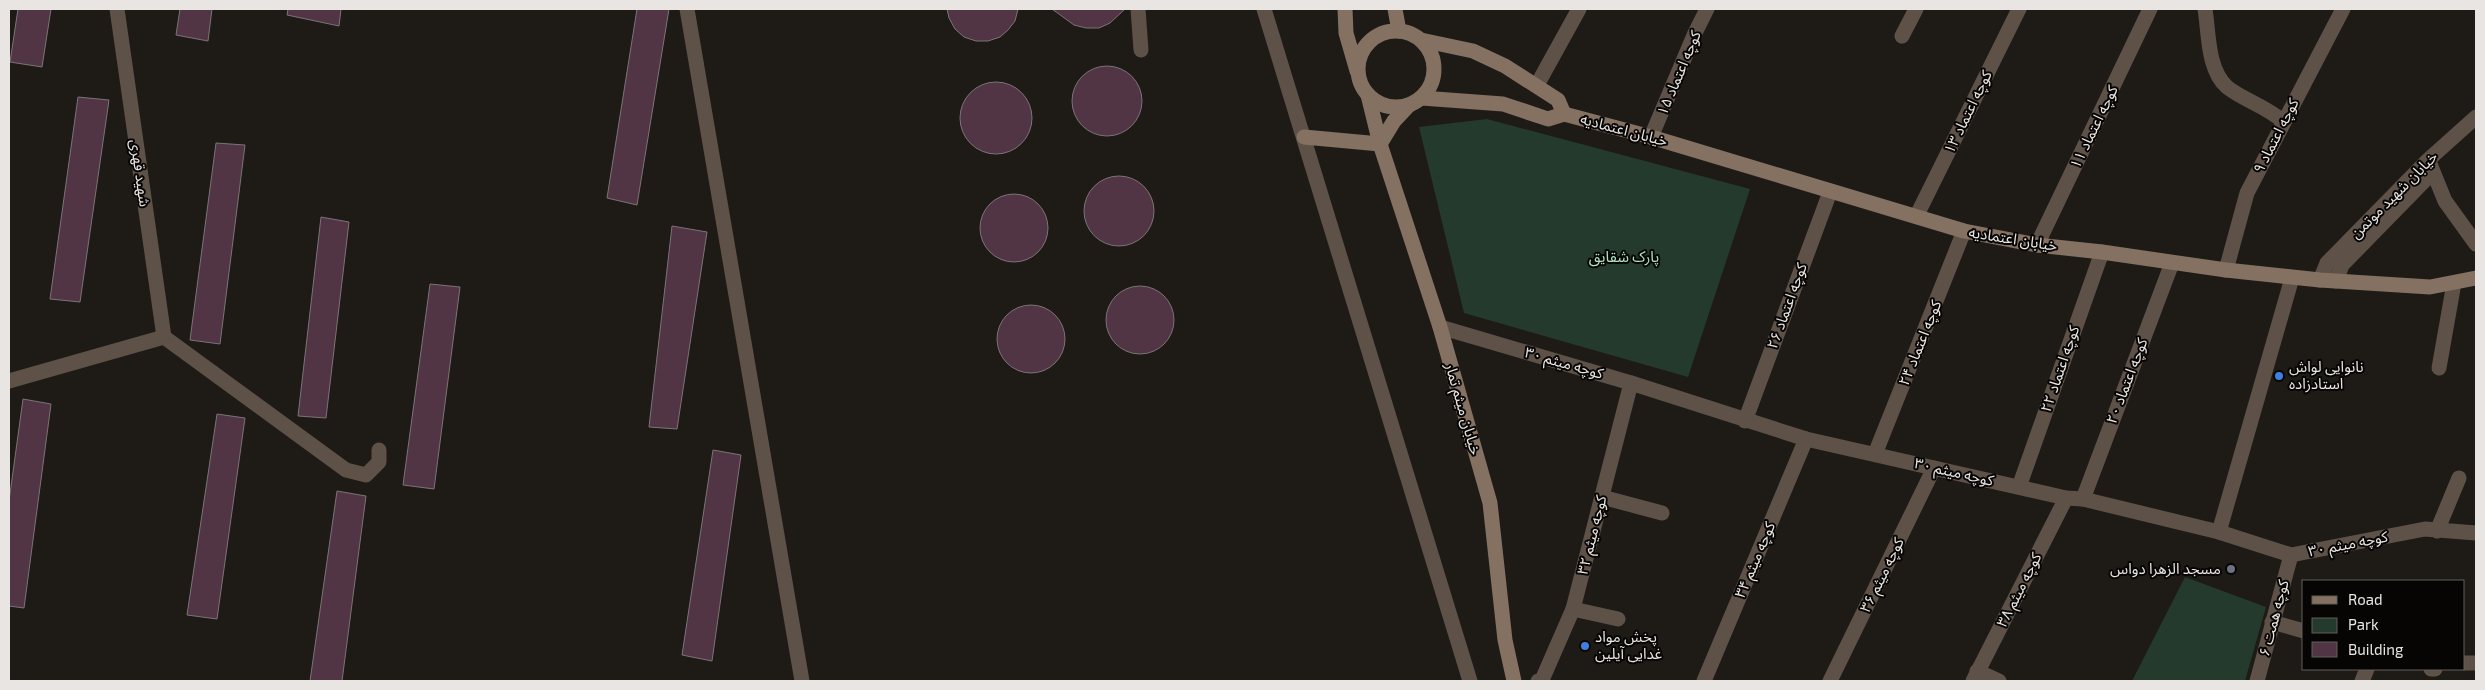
<svg xmlns="http://www.w3.org/2000/svg" width="2485" height="690" font-family="'Exo 2','Noto Sans Arabic',sans-serif">
<style>
.green{fill:#243a2c}
.building{fill:#523545;stroke:#7b7477}
.lines{fill:none;stroke-linecap:round;stroke-linejoin:round}
.street{stroke:#5e5248;stroke-width:15}
.secondary{stroke:#847162;stroke-width:15}
.shop-dot{fill:#3f7fe0;stroke:#070504;stroke-width:2}
.worship-dot{fill:#6b7280;stroke:#070504;stroke-width:2}
.labels{text-anchor:middle;stroke-width:4;stroke-linejoin:round;paint-order:stroke}
.street-label{font-size:15px;fill:#e8e5e2;stroke:#070504}
.park-label{font-size:15px;fill:#ade6c0;stroke:#070504}
.poi-label{font-size:15px;fill:#e8e5e2;stroke:#070504;text-anchor:start}
</style>
<rect width="100%" height="100%" fill="#1e1a16"/>
<!-- green -->
<g class="green">
<path d="M1487,119L1750,189L1688,377L1464,313L1419,127Z"/>
<path d="M2185,577L2266,607L2245,681H2132Z"/>
</g>
<!-- building -->
<g class="building">
<path d="M18,9H51L42,67L10,62Z"/>
<path d="M180,9H212L208,41L176,35Z"/>
<path d="M288,9H341L339,26L287,15Z"/>
<path d="M637,9H669L637,205L607,198Z"/>
<path d="M947,9H1018L1015,21L1008,30L1000,37L988,41H976L964,37L955,29L949,18Z"/>
<path d="M1052,9H1125L1110,23L1099,28H1086L1074,25Z"/>
<circle cx="1107" cy="101" r="35"/>
<circle cx="996" cy="118" r="36"/>
<path d="M78,97L109,100L80,302L50,299Z"/>
<path d="M216,143L245,145L220,344L190,340Z"/>
<circle cx="1119" cy="211" r="35"/>
<circle cx="1014" cy="228" r="34"/>
<path d="M321,217L349,222L326,418L298,416Z"/>
<path d="M672,226L707,232L677,429L649,427Z"/>
<path d="M430,284L460,287L434,489L403,485Z"/>
<circle cx="1140" cy="320" r="34"/>
<circle cx="1031" cy="339" r="34"/>
<path d="M23,399L51,404L24,608L9,606V501Z"/>
<path d="M217,414L245,418L217,619L187,615Z"/>
<path d="M713,450L741,455L712,661L682,655Z"/>
<path d="M337,491L366,496L342,681H310Z"/>
</g>
<g class="lines">
<!-- street -->
<g class="street">
<path d="M117,9L164,337"/>
<path d="M687,9L802,681"/>
<path d="M1138,9L1141,50"/>
<path d="M1264,9L1470,681"/>
<path d="M2205,9C2209,33 2207,69 2227,87C2243,100 2266,106 2284,122"/>
<path d="M1902,36L1916,9"/>
<path d="M1537,85L1579,9"/>
<path d="M1651,137L1695,33L1707,9"/>
<path d="M2430,164L2445,201L2476,244"/>
<path d="M1917,215L2019,9"/>
<path d="M2037,245L2150,9"/>
<path d="M2226,270L2247,193L2343,9"/>
<path d="M2320,280L2327,263L2428,160L2476,117"/>
<path d="M2336,281L2342,265L2433,172"/>
<path d="M1440,327L1631,383L1806,439L2066,498L2083,499L2219,532L2291,555L2425,529L2476,533"/>
<path d="M164,337L346,470L366,475L379,462V450"/>
<path d="M2439,368L2454,283"/>
<path d="M9,381L164,337"/>
<path d="M1745,421L1830,192"/>
<path d="M1875,454L1964,231"/>
<path d="M2019,487L2102,252"/>
<path d="M1602,497L1662,513"/>
<path d="M2083,499L2172,263"/>
<path d="M2437,531L2459,478"/>
<path d="M2219,532L2292,278"/>
<path d="M1573,609L1618,619"/>
<path d="M2272,622L2304,631"/>
<path d="M2464,663H2476"/>
<path d="M2431,669H2435"/>
<path d="M1977,671L1999,681"/>
<path d="M1538,681L1542,680L1573,609L1631,383"/>
<path d="M1704,681L1806,439"/>
<path d="M1830,681L1934,468"/>
<path d="M1973,681L2066,498"/>
<path d="M2257,681L2291,555"/>
<path d="M2362,681L2367,669"/>
</g>
<!-- secondary -->
<g class="secondary">
<path d="M1345,9L1346,33L1357,71"/>
<path d="M1395,9L1399,31"/>
<circle cx="1396" cy="69" r="38"/>
<path d="M1421,40L1473,51L1505,66L1558,100L1564,114"/>
<path d="M1368,95L1380,144L1440,327L1490,503L1505,640L1514,681"/>
<path d="M1422,98L1503,104L1548,119L1564,114L1651,137L1964,231L2037,245L2102,252L2226,270L2320,280L2430,287L2476,278"/>
<path d="M1304,137L1380,144"/>
<path d="M1380,144L1394,121L1409,105"/>
</g>
</g>
<!-- markers -->
<g class="shop-dot">
<circle cx="2279" cy="376" r="5"/>
<circle cx="1585" cy="646" r="5"/>
</g>
<circle class="worship-dot" cx="2231" cy="569" r="5"/>
<g class="labels">
<!-- street labels -->
<g class="street-label">
<text transform="translate(1679 73) rotate(-67)" y="5">کوچه اعتماد ۱۵</text>
<text transform="translate(1968 112) rotate(-64)" y="5">کوچه اعتماد ۱۳</text>
<text transform="translate(2094 127) rotate(-64)" y="5">کوچه اعتماد ۱۱</text>
<text transform="translate(1624 130) rotate(15)" y="5">خیابان اعتمادیه</text>
<text transform="translate(2276 136) rotate(-63)" y="5">کوچه اعتماد ۹</text>
<text transform="translate(140 173) rotate(82)" y="5">شهید قهری</text>
<text transform="translate(2394 195) rotate(-45)" y="5">خیابان شهید موتمن</text>
<text transform="translate(2013 239) rotate(9)" y="5">خیابان اعتمادیه</text>
<text transform="translate(1787 306) rotate(-70)" y="5">کوچه اعتماد ۲۶</text>
<text transform="translate(1920 343) rotate(-68)" y="5">کوچه اعتماد ۲۴</text>
<text transform="translate(1564 363) rotate(16)" y="5">کوچه میثم ۳۰</text>
<text transform="translate(2060 369) rotate(-71)" y="5">کوچه اعتماد ۲۲</text>
<text transform="translate(2127 381) rotate(-69)" y="5">کوچه اعتماد ۲۰</text>
<text transform="translate(1463 409) rotate(74)" y="5">خیابان میثم تمار</text>
<text transform="translate(1954 472) rotate(13)" y="5">کوچه میثم ۳۰</text>
<text transform="translate(1592 535) rotate(-76)" y="5">کوچه میثم ۳۲</text>
<text transform="translate(2348 544) rotate(-11)" y="5">کوچه میثم ۳۰</text>
<text transform="translate(1755 560) rotate(-67)" y="5">کوچه میثم ۳۴</text>
<text transform="translate(1882 575) rotate(-64)" y="5">کوچه میثم ۳۶</text>
<text transform="translate(2019 590) rotate(-63)" y="5">کوچه میثم ۳۸</text>
<text transform="translate(2274 618) rotate(-75)" y="5">کوچه همت ۶</text>
</g>
<!-- park labels -->
<g class="park-label">
<text x="1624" y="262">پارک شقایق</text>
</g>
<!-- poi labels -->
<g class="poi-label">
<text x="2289" y="372">نانوایی لواش<tspan x="2289" dy="17">استادزاده</tspan></text>
<text x="2221" y="574" text-anchor="end">مسجد الزهرا دواس</text>
<text x="1595" y="642">پخش مواد<tspan x="1595" dy="17">غدایی آیلین</tspan></text>
</g>
</g>
<!-- border -->
<rect width="2485" height="690" fill="none" stroke="#e8e5e2" stroke-width="20"/>
<!-- legend -->
<rect x="2302" y="580" width="162" height="90" fill="#070504" stroke="#615f5d"/>
<rect x="2312" y="596" width="25" height="8" fill="#847162" stroke="#615f5d"/>
<text x="2348" y="605" font-size="15" fill="#e8e5e2">Road</text>
<rect x="2312" y="618" width="25" height="15" fill="#243a2c" stroke="#615f5d"/>
<text x="2348" y="630" font-size="15" fill="#e8e5e2">Park</text>
<rect x="2312" y="642" width="25" height="15" fill="#523545" stroke="#615f5d"/>
<text x="2348" y="655" font-size="15" fill="#e8e5e2">Building</text>
</svg>
